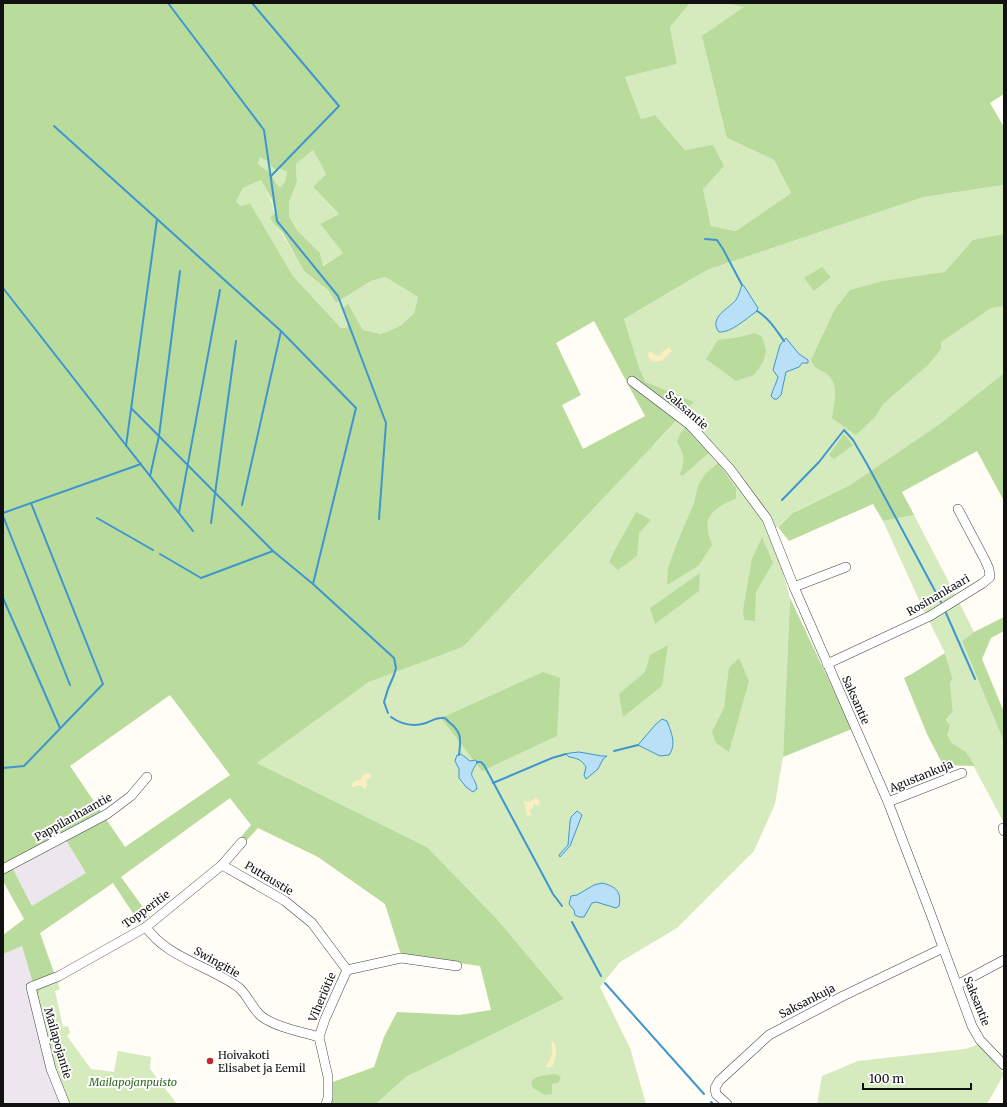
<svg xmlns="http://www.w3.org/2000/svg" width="1007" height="1107" font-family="Merriweather,serif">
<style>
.industrial{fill:#eee6ef}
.green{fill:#d5ebbd}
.forest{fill:#b9dc9c;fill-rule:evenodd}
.sand{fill:#fbeec1}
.water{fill:#b9e0f7;stroke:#3f96cf}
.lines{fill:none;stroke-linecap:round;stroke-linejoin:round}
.stream{stroke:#3f96cf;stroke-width:2}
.minor-casing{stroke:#444;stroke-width:10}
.minor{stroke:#fff;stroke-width:9}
.poi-dot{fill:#c4262e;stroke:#fff;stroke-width:1.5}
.labels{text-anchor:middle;stroke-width:4;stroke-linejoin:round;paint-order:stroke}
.street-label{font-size:11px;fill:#111;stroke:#fff}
.poi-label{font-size:11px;fill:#111;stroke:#fff;text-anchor:start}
.park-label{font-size:11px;font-style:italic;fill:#2f6b1f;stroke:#fff}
</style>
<rect width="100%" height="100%" fill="#fffdf5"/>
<!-- industrial -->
<g class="industrial">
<path d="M64,837L86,873L33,907L11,865Z"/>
<path d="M22,945L37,997L67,1104H3V954Z"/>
</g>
<!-- green -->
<g class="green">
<path d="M690,3H726L744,6L727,138L774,160L791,193L736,231L711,226L703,189L713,146L685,150L655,115L641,119L625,77L677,64L670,27Z"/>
<path d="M313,150L326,174L313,187L339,214L320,224L343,253L322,266L320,253L297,230L289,216V202L297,182L296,164Z"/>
<path d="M260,157L267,161L274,169H281L287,172L285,182L280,187C276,183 273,175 268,172C265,169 261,167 258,164Z"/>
<path d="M261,180C270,197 275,205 275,225L281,232L304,271L328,290L336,303L371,281L385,277L418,297L414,313L400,326L381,334L363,330L348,305L343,308L348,322L347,328H341L293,276L250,203L241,206L236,202L243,188Z"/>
<path d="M1004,185V373L941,423L850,485L798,510L787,518L772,532L790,598L783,757L775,804L754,851L677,928L620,962L600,987L630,1048L646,1104H376L406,1077L564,999L497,919L427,847L257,763L369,682L463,647L644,455L649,447L653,446L693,403L646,382L640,370L624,319L707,270L924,197Z"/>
<path d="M914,515L955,594L931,611L925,613L883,521Z"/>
<path d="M959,602L974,632L962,641L1004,742V823L966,752L952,743L946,735L950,727L946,721L953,711L950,683L951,681L953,680L945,653L929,621Z"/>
<path d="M55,983L58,984L60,989L55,991L63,1027L68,1026L70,1033L67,1036L91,1069L114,1072L118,1051L151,1057L150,1069L177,1104H67L54,1068L37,997L40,990Z"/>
<path d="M980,1044L1004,1074L987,1104H817L822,1076L858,1061L965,1049Z"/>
</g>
<!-- forest -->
<g class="forest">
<path d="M3,3H690L670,27L677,64L625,77L641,119L655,115L685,150L713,145L724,166L703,189L711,226L736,231L791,193L774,160L727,138L702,36L744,7L726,3H1004V94L990,103L1004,127V185L924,197L707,270L624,319L640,370L646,382L694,402L463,647L369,682L257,763L427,847L497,919L564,999L406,1077L376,1104H329L330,1083L374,1067L384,1037L397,1012L459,1015L491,1010L480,966L401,955L385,904L318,857L258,828L246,841L241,837L251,825L230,798L121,877L150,917L140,924L113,883L40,933L58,984L55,983L40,990L37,997L22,946L3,954V935L24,919L3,881ZM313,150L326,174L313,187L339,214L320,224L343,253L323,266L320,253L297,230L289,216V202L297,182L296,164ZM260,157L267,161L274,169H281L287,172L285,182L280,187C275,183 273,175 269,172C265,169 261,167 258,164ZM261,180L272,200L275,213L270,218L275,225L282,232L304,271L328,290L336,303L371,281L385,277L418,297L414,313L400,326L381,334L363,330L348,304L343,308L348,322L347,328H341L293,276L250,203L241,206L236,202L243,188ZM594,321L645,416L583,449L562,405L581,395L556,343ZM170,695L230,775L125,847L70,766ZM64,837L86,873L32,906L11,865Z"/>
<path d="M1004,234V306L991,308L941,342V349L928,365L883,404L875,417L856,435L832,418C834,403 840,386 828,375C820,368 817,372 811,360L835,309L850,290L883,281L945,272L973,240Z"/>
<path d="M822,267L831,277L814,291L804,278Z"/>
<path d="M755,333L762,337L766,351L763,362L754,375L736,381L706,359L718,340L740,337Z"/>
<path d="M1004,373V501L977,451L902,492L914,515L883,521L873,504L789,541L778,527L793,513L850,485L941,423Z"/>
<path d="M687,425L710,452L682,476L680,474C685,460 685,455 677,442L680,434Z"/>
<path d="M844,434L853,445L834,459L829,455Z"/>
<path d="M718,463L736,488V499C726,502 712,509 708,520C706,528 710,538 712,545L698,566L667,585L668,568L677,543L694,503L698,486L705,474Z"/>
<path d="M636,512L651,520L639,533L637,556L618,570L609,562L617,546Z"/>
<path d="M762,537L773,563L756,592L755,621L744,620L743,610L752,559Z"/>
<path d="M700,573L699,591L655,624L650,608Z"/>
<path d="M790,598L852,729L783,757Z"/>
<path d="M1004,617V631L991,638L982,659L1004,712V742L962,641L974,632Z"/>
<path d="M668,645L662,686L623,717L619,694L645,672L650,655Z"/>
<path d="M945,653L953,680L951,681L950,683L953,711L946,720L950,726L947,735L952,743L966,752L975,766L943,765L927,734L904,678L915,672Z"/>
<path d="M739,658L749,681L729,752L716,743L712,732L724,708L729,668Z"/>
<path d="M543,672L560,678L557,736L482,771L441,718Z"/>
<path d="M555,1074L561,1077L558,1083L552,1084V1094L545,1095L533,1088L531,1082L535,1078L541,1076Z"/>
</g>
<!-- sand -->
<g class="sand">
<path d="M670,347L672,351C665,357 663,364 651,361L647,354L650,351L657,356L661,355L663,351Z"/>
<path d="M369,773L372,775L370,778L366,781L367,786L365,789L360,785L354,787L351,786L354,781L361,779L363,775Z"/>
<path d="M535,798L538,799L540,804L537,806L535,804H533V808L529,810L532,815L529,816L527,815L524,802L531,801Z"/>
<path d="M552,1041L554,1042C558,1050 556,1059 552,1067L547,1068L546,1066C549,1061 552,1057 552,1051C552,1047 551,1045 552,1041Z"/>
</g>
<!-- water -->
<g class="water">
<path d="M742,285L744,286L758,308L757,311C747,318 731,333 719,332C708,318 728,309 736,300C739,295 740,290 742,285Z"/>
<path d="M786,338L799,354L808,360V363H802L799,367L786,372L781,395L777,399H774L771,396C773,389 776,384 778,377L773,370L780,345Z"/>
<path d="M662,719L667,721C671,732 677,744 669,755L660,756L638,745L655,725Z"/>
<path d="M579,752L602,756H607L603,759L598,769L586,779L584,775L586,767C582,760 577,758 569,757L566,754L570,753Z"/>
<path d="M461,754L470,761L476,760L477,763C466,779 475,774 477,789L473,792L466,787L459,778V769L455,761L457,755Z"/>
<path d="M577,811L582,815L570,846L560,857L559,855L568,845L570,822L571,817Z"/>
<path d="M602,883C615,886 622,891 619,906L616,908L596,902L592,903L584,917H579L575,915L574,910L569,904L571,896L577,895L594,885Z"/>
</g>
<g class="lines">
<!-- stream -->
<g class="stream">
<path d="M168,3L264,130L277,221L338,296L386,423L379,519"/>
<path d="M252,3L339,106L271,176"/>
<path d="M54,126L281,331L356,408L313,584"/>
<path d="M705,239L717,240L723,249L742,285"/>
<path d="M3,288L193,531"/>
<path d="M757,311C769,318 776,330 784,341"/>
<path d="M132,409L273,551L313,584L394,658L396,668L394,675L388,689L384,702L388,713"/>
<path d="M126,446L157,219"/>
<path d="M150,476L159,436L180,271"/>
<path d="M782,500L819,462L844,430L853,440L867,464L941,602"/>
<path d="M242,505L281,331"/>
<path d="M179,512L220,290"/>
<path d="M3,513L141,464"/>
<path d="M3,516L70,685"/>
<path d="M97,518L153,550"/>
<path d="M211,523L236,341"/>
<path d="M160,554L201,578L273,551"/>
<path d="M3,598L60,728"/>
<path d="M946,613L975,679"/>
<path d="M391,717C402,725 413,727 426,723C431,721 436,718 441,718C445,717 446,719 449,722C462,732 461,739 459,755"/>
<path d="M614,751L638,745"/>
<path d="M477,762H481L484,765L553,894L562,906"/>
<path d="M3,768L24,766L103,684L31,503"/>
<path d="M493,783L552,758L566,754"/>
<path d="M572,922L601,976"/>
<path d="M605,983L704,1094"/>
<path d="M711,1102L713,1104"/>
</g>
<!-- minor casing -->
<g class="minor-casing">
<g id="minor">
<path d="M632,381L690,425L730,469L767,519L794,587L888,802L930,912L972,1026L980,1040L1004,1065"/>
<path d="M794,587L846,567"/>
<path d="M827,664L930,616L983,583L990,577L989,569L985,560L958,509"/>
<path d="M888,802L962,773"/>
<path d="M1003,828L1004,831"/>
<path d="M222,865L285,901L312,923L347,970"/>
<path d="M3,869L107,814L131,796L147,777"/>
<path d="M146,927C166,957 209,966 238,987C247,994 252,1008 261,1016C275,1027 302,1032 319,1037"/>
<path d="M347,970L401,958L457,966"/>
<path d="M957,985L1004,960"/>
<path d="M65,1104L51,1069L31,987L59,976L146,927L222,865L242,842"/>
<path d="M326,1104L328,1098V1077L319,1037L325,1019L347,970"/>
<path d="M727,1104L716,1094L715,1088L719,1081L769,1035L843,996L943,948"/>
</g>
</g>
<!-- minor -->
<use href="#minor" class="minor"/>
</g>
<!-- markers -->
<circle class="poi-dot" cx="210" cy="1061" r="4"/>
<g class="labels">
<!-- street labels -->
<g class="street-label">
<text transform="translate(687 410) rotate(41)" y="4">Saksantie</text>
<text transform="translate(938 595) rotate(-30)" y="4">Rosinankaari</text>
<text transform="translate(856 700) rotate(66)" y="4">Saksantie</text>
<text transform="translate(921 776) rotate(-22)" y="4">Agustankuja</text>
<text transform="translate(73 817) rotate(-29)" y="4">Pappilanhaantie</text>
<text transform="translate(269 878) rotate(31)" y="4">Puttaustie</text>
<text transform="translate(146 909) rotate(-36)" y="4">Topperitie</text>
<text transform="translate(217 962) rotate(29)" y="4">Swingitie</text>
<text transform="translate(322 997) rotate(-67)" y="4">Viheriötie</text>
<text transform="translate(807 1001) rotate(-27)" y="4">Saksankuja</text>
<text transform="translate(977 1001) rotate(68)" y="4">Saksantie</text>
<text transform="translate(58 1043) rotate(74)" y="4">Mailapojantie</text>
</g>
<!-- poi labels -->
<g class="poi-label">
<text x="218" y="1059">Hoivakoti<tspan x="218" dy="13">Elisabet ja Eemil</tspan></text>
</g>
<!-- park labels -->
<g class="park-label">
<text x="133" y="1086">Mailapojanpuisto</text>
</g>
</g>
<!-- border -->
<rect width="1007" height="1107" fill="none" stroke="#111111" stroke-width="8"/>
<!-- scale -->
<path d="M863 1083v6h108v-6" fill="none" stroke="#111111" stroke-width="2"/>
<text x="869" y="1083" font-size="12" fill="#111111" stroke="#ffffff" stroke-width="3" paint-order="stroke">100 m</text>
</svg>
